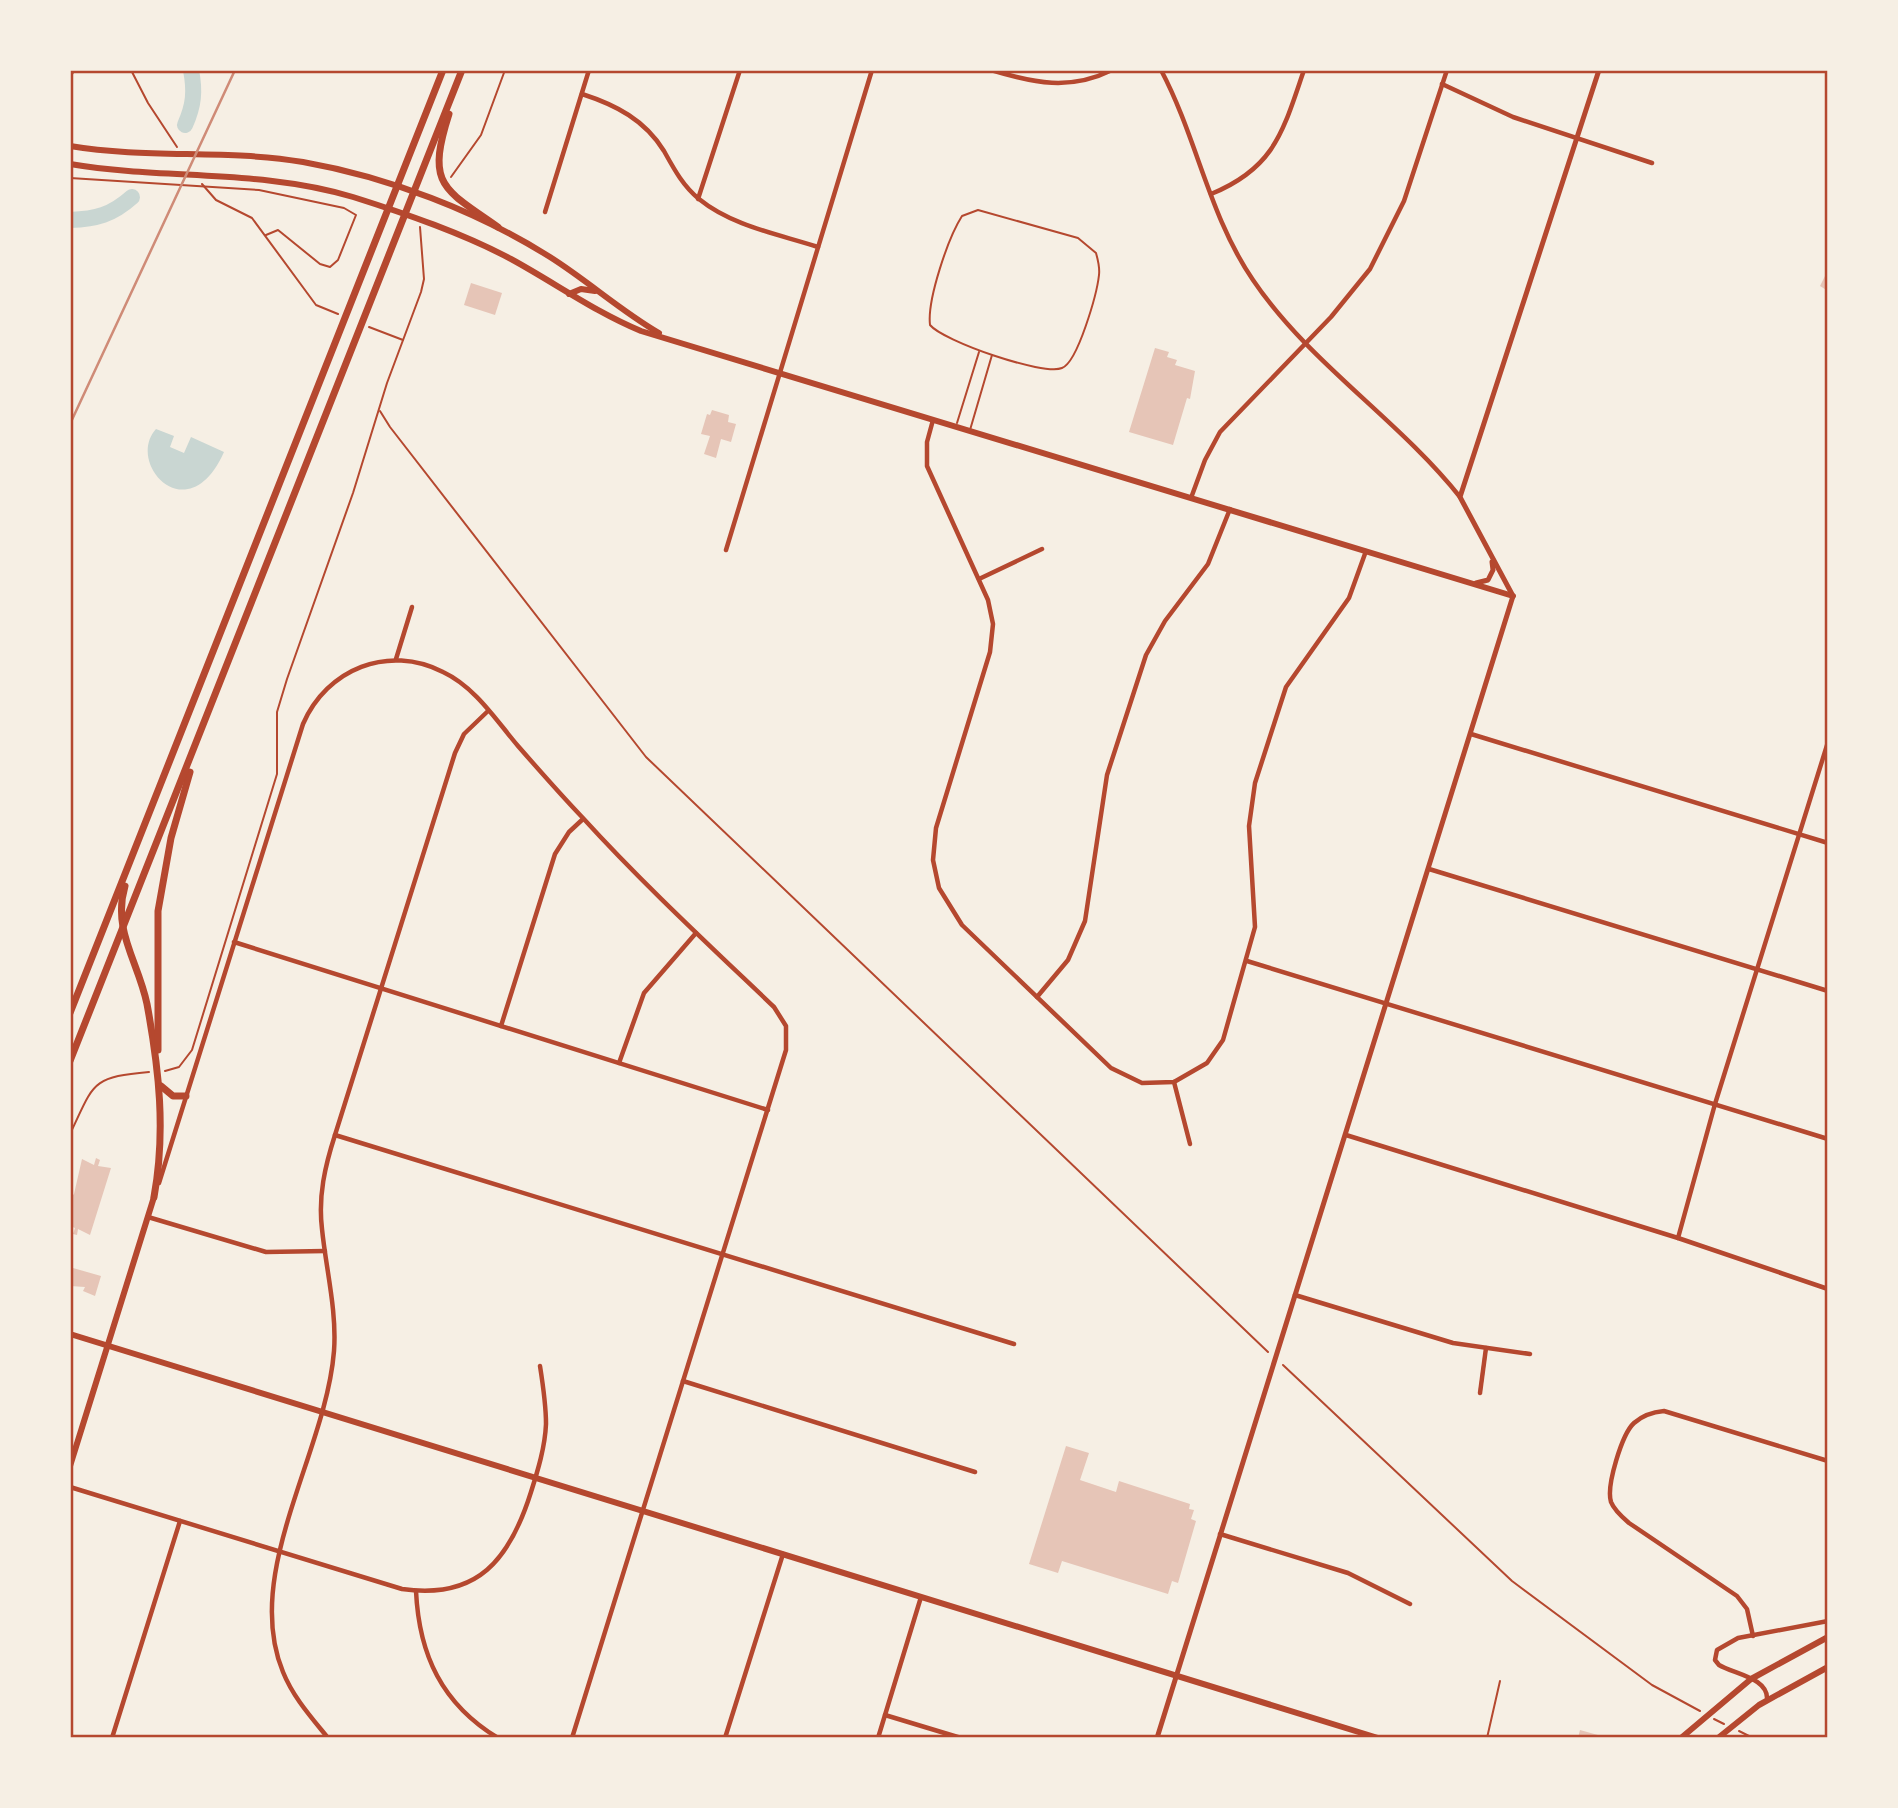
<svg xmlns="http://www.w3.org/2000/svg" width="1898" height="1808" font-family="'IBM Plex Sans',sans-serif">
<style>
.water{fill:#c9d6d2}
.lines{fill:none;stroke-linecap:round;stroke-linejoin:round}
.river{stroke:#c9d6d2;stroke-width:16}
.building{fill:#e6c5b7}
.path{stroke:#b5482f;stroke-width:2}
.service{stroke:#b5482f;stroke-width:2}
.minor{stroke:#b5482f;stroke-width:4.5}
.tertiary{stroke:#b5482f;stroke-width:5}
.secondary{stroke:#b5482f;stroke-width:6}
.primary{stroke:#b5482f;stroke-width:7}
.rail{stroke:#cf8b77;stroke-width:2.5}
.neatline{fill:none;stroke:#b5482f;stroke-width:2.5}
</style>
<rect width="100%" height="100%" fill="#f6efe4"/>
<!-- water -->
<path class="water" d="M156,429L174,436L170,447L184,453L191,437L224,452C188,533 125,463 156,429Z"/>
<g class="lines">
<!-- river -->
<g class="river">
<path d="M185,125C194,105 195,91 191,70"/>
<path d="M70,220C96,219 112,215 132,197"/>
</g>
</g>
<!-- building -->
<g class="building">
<path d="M1828,270V291L1820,286Z"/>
<path d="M471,283L502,293L495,315L464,305Z"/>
<path d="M1155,348L1169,352L1167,357L1177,360L1175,365L1195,371L1190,399L1187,398L1173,445L1129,432Z"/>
<path d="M712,410L729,415L728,422L736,424L731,442L721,439L716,458L704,454L710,436L701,434L707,414L710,415Z"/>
<path d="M96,1158L100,1160L98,1166L111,1168L90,1235L78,1229L77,1235L73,1234L75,1228L70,1226V1198L74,1194L82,1159L94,1165Z"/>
<path d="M73,1268L101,1276L95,1296L83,1291L85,1287L70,1286Z"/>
<path d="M1066,1446L1089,1453L1080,1480L1116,1492L1119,1481L1190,1504L1189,1509L1194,1510L1191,1519L1196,1521L1178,1583L1172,1581L1168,1594L1062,1561L1058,1573L1029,1564Z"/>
<path d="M1580,1730L1605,1737V1738H1578Z"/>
</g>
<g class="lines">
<!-- path -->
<g class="path">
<path d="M131,70L148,103L177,147"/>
<path d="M451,177L481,135L505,70"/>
<path d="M70,178L259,190L344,208L356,215L338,260L330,267L320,264L278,230L266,235"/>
<path d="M202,184L216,200L252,218L316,305L338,314"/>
<path d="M369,327L403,340"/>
<path d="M380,411L390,427L646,757L1268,1352"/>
<path d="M165,1071L179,1067L192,1050L277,774V712L287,679L353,493L387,383L421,292L424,279L420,227"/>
<path d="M70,1134C94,1084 90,1077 149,1072"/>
<path d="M1283,1365L1512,1581L1652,1685L1700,1711"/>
<path d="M1714,1719L1724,1724"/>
<path d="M1739,1731L1753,1738"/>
</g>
<!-- service -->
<g class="service">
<path d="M978,210L1078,238L1096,253C1098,260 1100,267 1099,275C1097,293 1078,362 1062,368C1043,376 943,341 930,325C927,300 948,238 962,216Z"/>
<path d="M957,423L979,352"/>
<path d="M970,430L992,355"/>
<path d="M1487,1738L1500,1681"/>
</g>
<!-- minor -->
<g class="minor">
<path d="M991,70C1034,83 1070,91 1112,70"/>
<path d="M1161,70C1197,138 1209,216 1253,280C1309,363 1398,419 1460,497"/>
<path d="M70,75L73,70"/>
<path d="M1442,84L1513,117L1652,163"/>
<path d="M582,94C616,105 645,120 664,151C674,169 683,186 699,199C732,226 778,234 818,247"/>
<path d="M1211,194C1275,168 1283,131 1304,70"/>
<path d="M698,199L740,70"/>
<path d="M545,212L589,70"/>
<path d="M933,420L927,442V466L988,600L993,624L990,652L936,828L933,860L939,888L962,925L1111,1068L1142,1083L1174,1082L1207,1063L1223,1040L1255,927L1249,826L1255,783L1286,687L1349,598L1366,551"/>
<path d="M1191,498L1205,460L1220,432L1331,317L1370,269L1404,201L1447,70"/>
<path d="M726,550L872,70"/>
<path d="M979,579L1042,549"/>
<path d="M396,659L412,607"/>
<path d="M1471,734L1828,843"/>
<path d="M1429,869L1828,991"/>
<path d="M234,942L768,1110"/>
<path d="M1247,961L1828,1139"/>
<path d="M1037,997L1068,960L1085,921L1107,775L1146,655L1165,621L1208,564L1230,509"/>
<path d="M501,1026L555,854L569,832L583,819"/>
<path d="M619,1063L644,993L696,933"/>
<path d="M1174,1082L1190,1144"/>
<path d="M335,1135L1014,1344"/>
<path d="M1346,1135L1678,1238L1828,1289"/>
<path d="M159,1183L303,724C327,669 388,644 443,672C475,687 496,720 518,746C539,770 560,794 582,817C643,884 709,945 774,1007L786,1026V1050L572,1738"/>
<path d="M148,1217L266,1252L325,1251"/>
<path d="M1678,1238L1715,1104L1828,742"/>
<path d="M1295,1295L1453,1343L1530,1354"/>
<path d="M683,1381L975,1472"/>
<path d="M1480,1393L1486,1348"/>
<path d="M70,1487L402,1589C478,1600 510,1559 531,1492C538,1470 545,1447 546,1424C546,1405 543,1385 540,1366"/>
<path d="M1220,1534L1348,1573L1410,1604"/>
<path d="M416,1591C419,1655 442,1704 498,1738"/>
<path d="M1753,1636L1747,1609L1737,1596L1629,1523C1622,1517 1614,1510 1611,1502C1606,1486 1622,1434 1634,1423C1643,1415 1653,1412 1664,1411L1828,1461"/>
<path d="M1767,1700C1769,1678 1734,1674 1719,1665L1715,1660L1717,1650L1738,1638L1828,1621"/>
<path d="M885,1715L961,1738"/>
<path d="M112,1738L180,1521"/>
<path d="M328,1738C311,1717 293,1697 283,1672C242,1573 326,1453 334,1351C337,1311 326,1269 322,1229C318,1196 325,1166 335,1135L455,753L464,734L488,711"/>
<path d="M725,1738L783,1554"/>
<path d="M878,1738L921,1597"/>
</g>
<!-- tertiary -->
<g class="tertiary">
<path d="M1476,583L1488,580L1493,570L1492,562"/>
<path d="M1157,1738L1513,596L1460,497L1599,70"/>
</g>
<!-- secondary -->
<g class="secondary">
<path d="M70,146C147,159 227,149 303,162C388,177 477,211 550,257C588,281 621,311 659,333"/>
<path d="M70,164C165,180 261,169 353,197C407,214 462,233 511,259C555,283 595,312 641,331L1513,596"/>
<path d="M569,294L581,289L595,291"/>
<path d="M70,1334L1378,1738"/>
<path d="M70,1466L154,1197"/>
<path d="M1681,1738L1751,1679L1828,1637"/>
<path d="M1718,1738L1759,1705L1828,1667"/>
</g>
<!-- primary -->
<g class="primary">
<path d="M449,114C426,186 443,188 498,227"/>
<path d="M125,886C112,930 138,961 147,1004C159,1069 166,1131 154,1197"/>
<path d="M70,1013L443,70"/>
<path d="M158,1050V911L171,838L190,772"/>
<path d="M70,1061L462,70"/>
<path d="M161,1086L173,1096H186"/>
</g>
<!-- rail -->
<path class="rail" d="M70,424L235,70"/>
</g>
<!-- border -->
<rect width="1898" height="1808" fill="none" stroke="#f6efe4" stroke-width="144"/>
<rect x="72" y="72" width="1754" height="1664" class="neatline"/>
</svg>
